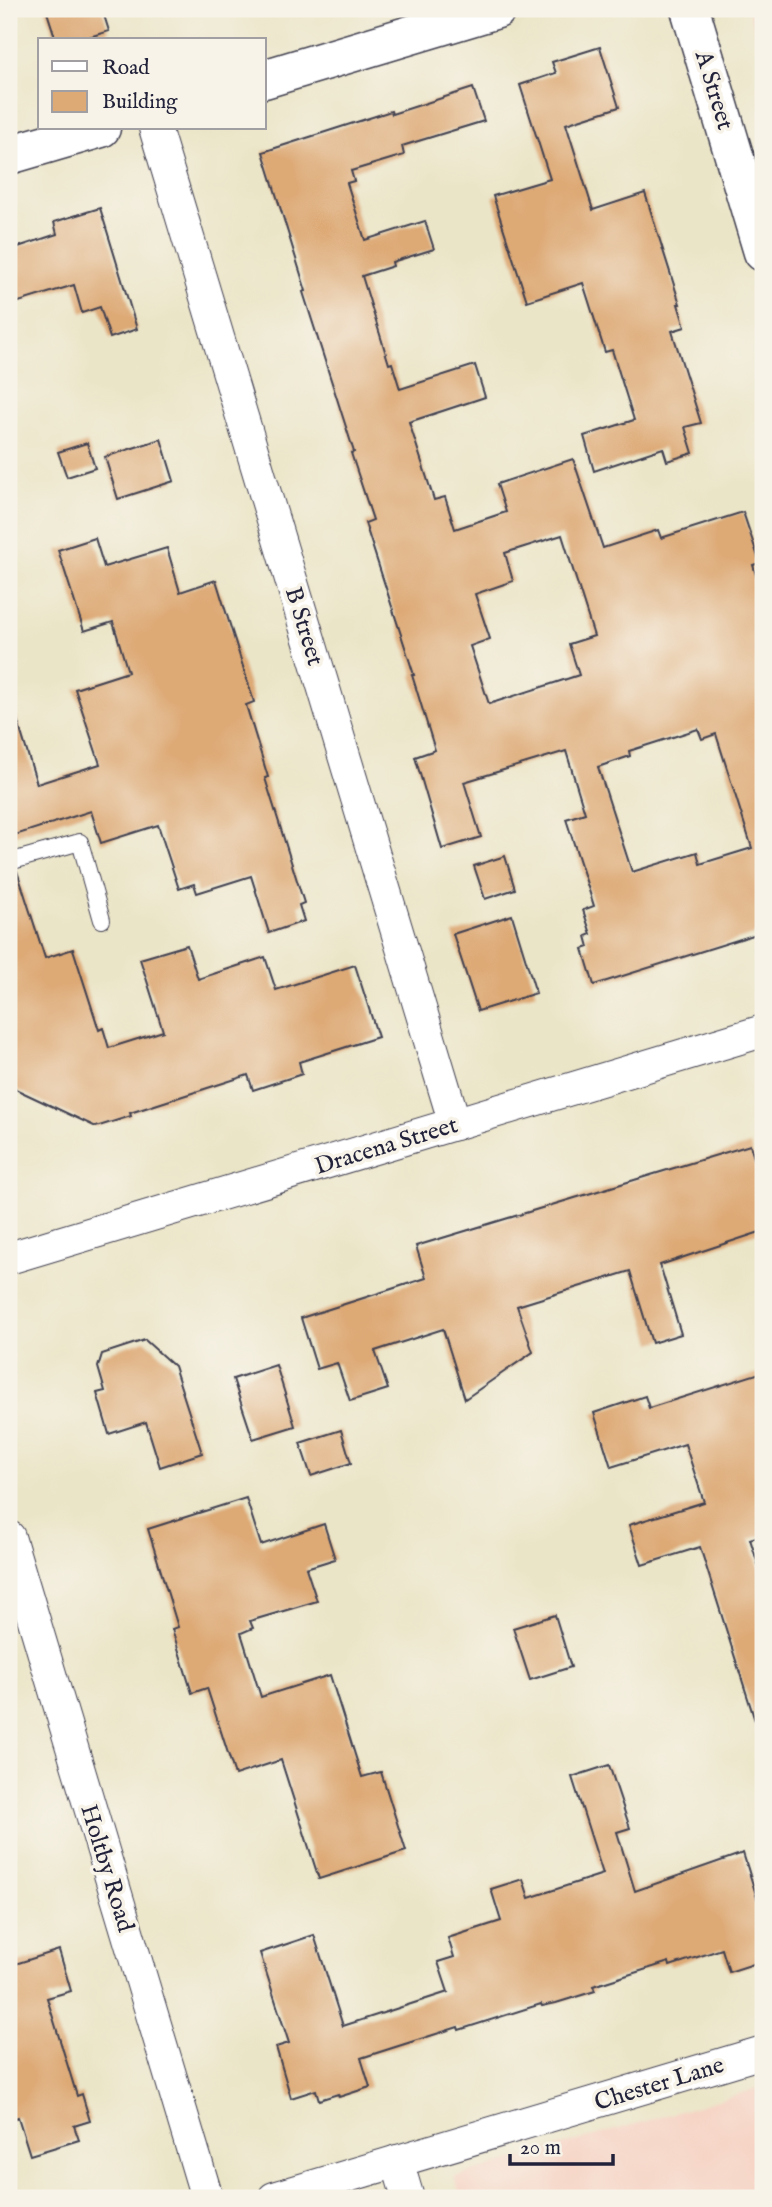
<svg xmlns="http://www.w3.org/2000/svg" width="772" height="2207" font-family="'IM FELL English',serif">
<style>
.built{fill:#f6d2c3}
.building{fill:#dda974;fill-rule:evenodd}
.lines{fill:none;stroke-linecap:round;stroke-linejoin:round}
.service-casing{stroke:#403f50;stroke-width:18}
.minor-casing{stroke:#403f50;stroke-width:34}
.tertiary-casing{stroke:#403f50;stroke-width:41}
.service{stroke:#fff;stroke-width:16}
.minor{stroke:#fff;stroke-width:32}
.tertiary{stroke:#fff;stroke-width:38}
.labels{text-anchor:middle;stroke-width:7;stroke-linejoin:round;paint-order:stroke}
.street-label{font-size:24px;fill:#22223b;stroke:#f7f3e8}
</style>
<rect width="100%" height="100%" fill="#f7f3e8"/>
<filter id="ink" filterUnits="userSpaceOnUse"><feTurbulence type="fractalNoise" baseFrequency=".0143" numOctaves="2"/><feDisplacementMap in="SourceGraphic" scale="14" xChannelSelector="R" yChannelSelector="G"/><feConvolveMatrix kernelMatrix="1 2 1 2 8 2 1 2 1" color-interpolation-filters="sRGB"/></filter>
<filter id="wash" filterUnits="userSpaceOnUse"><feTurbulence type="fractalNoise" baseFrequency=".00686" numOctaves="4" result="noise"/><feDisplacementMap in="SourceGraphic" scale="28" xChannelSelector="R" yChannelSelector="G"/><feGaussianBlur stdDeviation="1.57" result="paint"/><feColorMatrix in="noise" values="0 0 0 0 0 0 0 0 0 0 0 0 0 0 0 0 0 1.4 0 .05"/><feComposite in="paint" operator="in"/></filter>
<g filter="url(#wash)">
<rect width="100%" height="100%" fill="#ebe5c8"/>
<!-- built -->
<g class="built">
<path d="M748,9H763V62Z"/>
<path d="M763,2087V2198H461L454,2177Z"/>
</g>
<g id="blocks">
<!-- building -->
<g class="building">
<path d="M46,9H102L109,31L79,40H56Z"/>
<path d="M600,47L619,107L566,124L593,210L645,193L680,304H678L685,327L672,331L701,423L685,427L693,453L667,461L663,448L594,471L584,436L634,420L612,350L605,352L583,283L527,301L493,196L550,179L520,85L556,73L552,62Z"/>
<path d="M473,88L484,121L402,146L404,155L351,171L354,181L347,183L365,240L425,221L434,249L392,262L393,266L362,276L389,364L392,363L400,389L475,365L485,397L409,422L434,500L445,497L455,529L506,512L497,484L573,459L603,548L658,530L661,538L743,512L760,563L753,565L763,598V932L594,985L583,949L589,947L586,936L591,934L583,910L594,906L566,819L585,813L566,751L464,782L481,837L442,849L415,757L435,750L412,675H414L365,523L373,520L351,453L354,452L303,292L306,291L263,152L391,111L392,114ZM562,535L594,636L569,644L579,675L489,704L470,646L490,639L475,594L513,581L505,553ZM698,729L702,739L716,734L752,848L700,864L697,852L632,872L598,767L630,756L629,751Z"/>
<path d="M100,208L137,329L110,338L100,307L82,313L74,285L9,305V250L57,234L54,222Z"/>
<path d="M161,439L174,481L118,499L105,457Z"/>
<path d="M87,443L95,468L67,477L58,452Z"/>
<path d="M95,538L104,567L167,548L180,592L216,580L254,702L246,705L268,777L265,778L304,903L299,905L304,921L269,933L251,876L197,893L194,884L179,889L158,825L101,843L91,811L9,837V714L15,713L37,784L100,764L75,689L128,672L113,622L84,631L58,550Z"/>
<path d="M505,856L515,889L485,899L474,866Z"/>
<path d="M17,871L45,958L73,949L99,1030L103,1028L109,1048L163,1031L140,959L187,945L198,979L265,957L276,990L355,965L378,1037L299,1062L302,1074L253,1090L248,1075L130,1113L131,1116L96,1127L9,1086V872Z"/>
<path d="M512,915L536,993L478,1011L453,934Z"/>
<path d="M750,1145L763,1187V1231L660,1265L681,1334L652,1343L630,1271L517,1306L533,1352L465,1399L443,1329L375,1351L388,1389L350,1401L337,1363L317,1369L301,1318L426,1278L416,1246Z"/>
<path d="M145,1340L174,1366L202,1453L160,1467L146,1422L109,1434L97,1393L105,1391L98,1367L102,1354Z"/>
<path d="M276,1365L295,1426L253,1439L233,1379Z"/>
<path d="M763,1372V1535L750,1539L763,1580V1726L757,1727L700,1547L642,1565L629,1525L704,1502L685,1444L611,1467L594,1413L645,1396L649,1408Z"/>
<path d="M341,1430L351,1463L311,1476L300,1443Z"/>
<path d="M246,1498L261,1545L324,1524L335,1559L306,1568L317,1601L250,1621L253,1628L241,1633L261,1697L330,1675L362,1777L381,1772L406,1851L319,1879L281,1760L235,1775L207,1688L192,1693L172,1629L178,1627L148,1529Z"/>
<path d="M555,1615L571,1667L530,1680L513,1628Z"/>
<path d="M609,1765L630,1828L617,1832L635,1891L743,1853L763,1917V1961L729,1972L722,1949L670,1966L669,1962L593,1986L595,1991L556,2003L542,2006L541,2004L459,2030L458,2027L361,2058L370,2087L339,2097L338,2094L319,2100L316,2090L291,2098L276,2047L289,2043L260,1953L314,1935L343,2026L448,1992L438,1962L454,1957L448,1938L501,1921L491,1889L523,1879L529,1898L603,1874L572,1777Z"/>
<path d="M59,1950L71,1991L47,1998L77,2096L82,2094L90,2121L74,2126L79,2140L30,2155L18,2117L9,2120V1966Z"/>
</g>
</g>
</g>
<g filter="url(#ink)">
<use href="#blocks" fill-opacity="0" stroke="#403f50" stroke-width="2"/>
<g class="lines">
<!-- service casing -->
<g class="service-casing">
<path id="service" d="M9,862L80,842L102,920"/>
</g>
<!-- minor casing -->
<g class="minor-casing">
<g id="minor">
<path d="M155,128L455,1124"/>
<path d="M9,1258L763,1031"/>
<path d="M9,1537L207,2198"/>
<path d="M397,2161L408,2198"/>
<path d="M274,2198L763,2052"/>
</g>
</g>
<!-- tertiary casing -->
<g class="tertiary-casing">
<g id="tertiary">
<path d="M690,9L763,252"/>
<path d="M264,79L497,9"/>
<path d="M9,155L101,128"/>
</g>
</g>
<!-- service -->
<use href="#service" class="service"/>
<!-- minor -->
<use href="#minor" class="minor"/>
<!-- tertiary -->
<use href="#tertiary" class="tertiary"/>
</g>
</g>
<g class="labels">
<!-- street labels -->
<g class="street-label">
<text transform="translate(715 90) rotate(73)" y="8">A Street</text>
<text transform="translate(305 626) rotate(73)" y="8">B Street</text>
<text transform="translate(386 1145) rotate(-17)" y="8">Dracena Street</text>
<text transform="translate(108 1868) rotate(73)" y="8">Holtby Road</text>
<text transform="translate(659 2083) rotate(-17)" y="8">Chester Lane</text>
</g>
</g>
<!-- margin -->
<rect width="772" height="2207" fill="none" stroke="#f7f3e8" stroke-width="35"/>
<!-- legend -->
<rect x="38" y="38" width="228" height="91" fill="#f7f3e8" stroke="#a29fa3" stroke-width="2"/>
<rect x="52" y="61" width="35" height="10" fill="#ffffff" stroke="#a29fa3" stroke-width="2"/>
<text x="102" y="74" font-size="21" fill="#22223b">Road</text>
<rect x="52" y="91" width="35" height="21" fill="#dda974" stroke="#a29fa3" stroke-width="2"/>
<text x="102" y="108" font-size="21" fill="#22223b">Building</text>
<!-- scale -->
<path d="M510 2154v10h103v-10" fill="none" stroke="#22223b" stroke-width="3.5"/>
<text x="520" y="2154" font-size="21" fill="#22223b" stroke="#f7f3e8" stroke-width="5" paint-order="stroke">20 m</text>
</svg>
